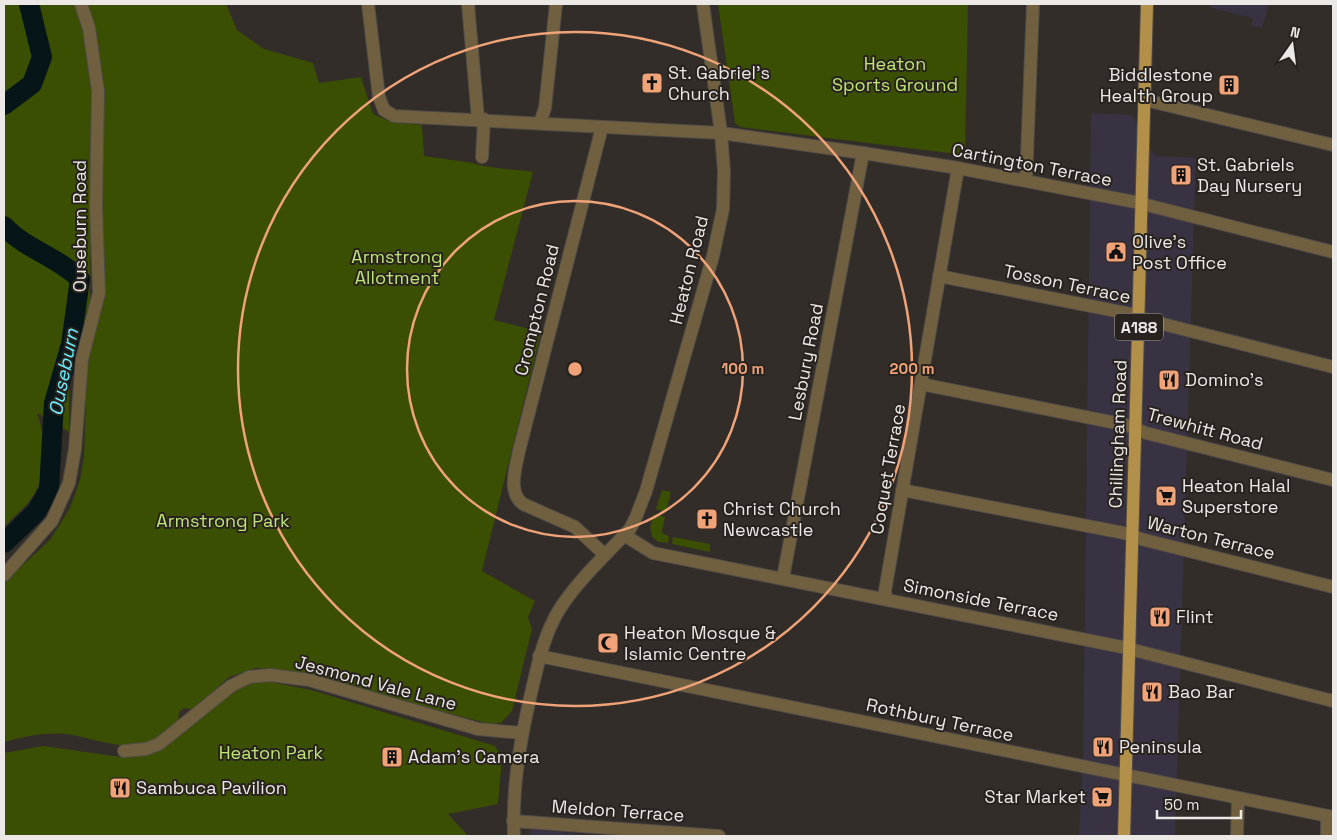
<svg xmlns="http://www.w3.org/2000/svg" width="1337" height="840" font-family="'Space Grotesk',sans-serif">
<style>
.commercial{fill:#383243}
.green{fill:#3a4f02}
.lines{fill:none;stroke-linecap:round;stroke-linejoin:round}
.river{stroke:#061618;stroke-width:20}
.minor-casing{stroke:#504b47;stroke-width:14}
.major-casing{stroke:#504b47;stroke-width:14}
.minor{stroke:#716040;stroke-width:12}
.major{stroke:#b3904a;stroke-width:12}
.ring{fill:none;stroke:#f0a378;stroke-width:2.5}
.labels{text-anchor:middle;stroke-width:4;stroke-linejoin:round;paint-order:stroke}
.shield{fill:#29231f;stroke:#b1adaa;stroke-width:1}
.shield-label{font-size:16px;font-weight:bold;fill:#ebe8e5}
.park-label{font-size:18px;fill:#bde475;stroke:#29231f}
.poi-label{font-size:18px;fill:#ebe8e5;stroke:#29231f;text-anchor:start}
.street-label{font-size:18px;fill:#ebe8e5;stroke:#29231f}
.water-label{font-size:19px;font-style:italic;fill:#6ceffe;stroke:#29231f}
.centre{fill:#f0a378;stroke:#29231f;stroke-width:2.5}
.ring-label{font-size:15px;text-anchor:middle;font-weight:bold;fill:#f0a378;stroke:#29231f;stroke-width:4;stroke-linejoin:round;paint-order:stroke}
</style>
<rect width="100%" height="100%" fill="#332d29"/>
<!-- commercial -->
<g class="commercial">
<path d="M1211,4H1269L1262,28L1251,25L1253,18L1211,8Z"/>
<path d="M1091,113L1132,115L1155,156L1196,158L1175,836H1079L1083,758Z"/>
<path d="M531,829L579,834L578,836H530Z"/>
</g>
<!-- green -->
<g class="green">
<path d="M4,4H75L83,26L92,65L90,305L69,385V432L37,413C46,437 48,473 33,496C26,507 13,517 4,527Z"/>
<path d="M86,4H226L237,30L264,49L313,63L319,83L361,77L373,114L391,122L422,125L424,156L473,163C480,167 520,170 533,172L494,320L541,332L482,571L535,601L528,617L532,629L512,711L501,723L490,724L297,674L267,669L256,668L229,677L194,710L184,708L179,712L178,723C171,729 164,736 157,740C129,755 93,737 65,734C44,732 23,737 4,742V582L50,540L70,508L80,480L84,457L87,362L103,273Z"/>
<path d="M718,4H968L965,155L740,127L735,123Z"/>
<path d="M662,490L671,492L666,512L656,509Z"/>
<path d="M654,514L665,517L662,531L663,534L669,536L668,543L658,542L652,536L650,527Z"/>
<path d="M673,537L710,544V552L672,544Z"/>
<path d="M255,679L311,690L495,746L502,757L498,804L448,814L468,836H4V753L43,746L121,757L146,755L162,746L235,688Z"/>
</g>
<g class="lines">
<!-- river -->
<g class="river">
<path d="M4,105L32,84L42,57L29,4"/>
<path d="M4,226C25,249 58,257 80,279L71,344L54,403L49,490L36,512L4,543"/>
</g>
<!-- minor casing -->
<g class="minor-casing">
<g id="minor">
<path d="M368,4L379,97L384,110L394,116L721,133L863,153L958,168L1135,202L1333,252"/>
<path d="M468,4L478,119"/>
<path d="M1145,100L1333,145"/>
<path d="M540,123L545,108L556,4"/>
<path d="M602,127L519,451C516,467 507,492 523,504L575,527L605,555"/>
<path d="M482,157L484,119"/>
<path d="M1026,180L1033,4"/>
<path d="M939,276L1131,314L1147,320L1333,367"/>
<path d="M921,384L1126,425L1146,433L1333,480"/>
<path d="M902,490L1124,533L1141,539L1333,587"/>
<path d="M624,535L653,553L1122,647L1333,701"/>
<path d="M4,575L52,521L69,483L75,449L82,359L99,293L96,206L98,91L89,28L81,4"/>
<path d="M783,578L863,153"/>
<path d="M886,599L885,591L958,168"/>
<path d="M539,656L1333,817"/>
<path d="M124,751L146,749L159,744L231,686L249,677L270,675L309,680L478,729L522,733"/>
<path d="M513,821L719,836"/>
<path d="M514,836C512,784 521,736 533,685C539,659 545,633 559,610C578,580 606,555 630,529L636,517L646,491L713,256L723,209L724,171L721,133L703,4"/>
<path d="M1237,836L1238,799"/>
<path d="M1327,836V816"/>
</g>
</g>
<!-- major casing -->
<g class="major-casing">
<path id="major" d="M1124,836L1147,4"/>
</g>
<!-- minor -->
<use href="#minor" class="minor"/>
<!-- major -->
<use href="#major" class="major"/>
</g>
<!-- distance rings -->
<g class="ring">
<circle cx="575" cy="369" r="168"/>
<circle cx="575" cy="369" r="337"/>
</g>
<!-- icons -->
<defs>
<g id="church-square" transform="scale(1.125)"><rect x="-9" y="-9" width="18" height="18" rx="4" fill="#f0a378" stroke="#29231f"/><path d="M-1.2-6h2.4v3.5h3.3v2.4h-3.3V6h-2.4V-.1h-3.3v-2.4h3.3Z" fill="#111"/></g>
<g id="building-square" transform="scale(1.125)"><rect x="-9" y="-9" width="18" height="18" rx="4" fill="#f0a378" stroke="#29231f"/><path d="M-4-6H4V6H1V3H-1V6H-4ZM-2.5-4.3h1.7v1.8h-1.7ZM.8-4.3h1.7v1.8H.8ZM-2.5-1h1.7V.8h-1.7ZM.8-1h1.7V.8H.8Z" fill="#111"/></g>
<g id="civic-square" transform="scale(1.125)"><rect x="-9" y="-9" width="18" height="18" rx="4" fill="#f0a378" stroke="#29231f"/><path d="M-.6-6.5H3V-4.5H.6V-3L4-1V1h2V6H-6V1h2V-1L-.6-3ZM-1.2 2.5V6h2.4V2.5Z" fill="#111"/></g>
<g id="restaurant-square" transform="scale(1.125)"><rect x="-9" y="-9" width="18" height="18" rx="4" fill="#f0a378" stroke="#29231f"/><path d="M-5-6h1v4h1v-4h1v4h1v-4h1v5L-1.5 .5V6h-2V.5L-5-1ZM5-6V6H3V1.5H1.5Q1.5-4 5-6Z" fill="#111"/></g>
<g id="supermarket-square" transform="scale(1.125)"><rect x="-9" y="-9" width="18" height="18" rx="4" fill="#f0a378" stroke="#29231f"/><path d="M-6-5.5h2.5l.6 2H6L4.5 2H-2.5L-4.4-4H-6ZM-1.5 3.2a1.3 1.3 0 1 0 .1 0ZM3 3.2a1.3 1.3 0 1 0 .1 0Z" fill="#111"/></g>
<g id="mosque-square" transform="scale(1.125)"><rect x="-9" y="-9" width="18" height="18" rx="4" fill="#f0a378" stroke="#29231f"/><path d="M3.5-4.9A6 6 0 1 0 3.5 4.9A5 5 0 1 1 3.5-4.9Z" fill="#111"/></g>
</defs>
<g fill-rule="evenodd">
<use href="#church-square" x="652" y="83"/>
<use href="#building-square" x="1229" y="85"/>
<use href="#building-square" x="1181" y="175"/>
<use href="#civic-square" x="1116" y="252"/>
<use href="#restaurant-square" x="1169" y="380"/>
<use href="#supermarket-square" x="1166" y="496"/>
<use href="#church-square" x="707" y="519"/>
<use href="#restaurant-square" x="1160" y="617"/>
<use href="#mosque-square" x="608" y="643"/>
<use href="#restaurant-square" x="1152" y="692"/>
<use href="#restaurant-square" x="1103" y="747"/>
<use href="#building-square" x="392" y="757"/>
<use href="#restaurant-square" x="120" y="788"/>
<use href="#supermarket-square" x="1102" y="797"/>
</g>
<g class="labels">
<!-- shield labels -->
<rect class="shield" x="1115" y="313.5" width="48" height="27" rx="4"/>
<g class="shield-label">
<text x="1139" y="333">A188</text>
</g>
<!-- park labels -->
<g class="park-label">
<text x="895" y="70">Heaton<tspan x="895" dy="21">Sports Ground</tspan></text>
<text x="397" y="263">Armstrong<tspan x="397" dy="21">Allotment</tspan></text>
<text x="223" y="527">Armstrong Park</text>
<text x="271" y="759">Heaton Park</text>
</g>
<!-- poi labels -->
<g class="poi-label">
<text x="668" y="79">St. Gabriel's<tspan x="668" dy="21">Church</tspan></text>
<text x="1213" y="81" text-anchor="end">Biddlestone<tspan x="1213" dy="21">Health Group</tspan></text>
<text x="1197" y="171">St. Gabriels<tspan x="1197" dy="21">Day Nursery</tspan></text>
<text x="1132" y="248">Olive's<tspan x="1132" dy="21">Post Office</tspan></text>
<text x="1185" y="386">Domino's</text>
<text x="1182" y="492">Heaton Halal<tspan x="1182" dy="21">Superstore</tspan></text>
<text x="723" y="515">Christ Church<tspan x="723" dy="21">Newcastle</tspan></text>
<text x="1176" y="623">Flint</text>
<text x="624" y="639">Heaton Mosque &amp;<tspan x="624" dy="21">Islamic Centre</tspan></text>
<text x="1168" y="698">Bao Bar</text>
<text x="1119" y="753">Peninsula</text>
<text x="408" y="763">Adam's Camera</text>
<text x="136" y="794">Sambuca Pavilion</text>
<text x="1086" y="803" text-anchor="end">Star Market</text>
</g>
<!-- street labels -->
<g class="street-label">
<text transform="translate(1032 165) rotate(11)" y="6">Cartington Terrace</text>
<text transform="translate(80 226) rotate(-90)" y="6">Ouseburn Road</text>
<text transform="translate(689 270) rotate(-76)" y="6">Heaton Road</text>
<text transform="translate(1067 284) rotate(12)" y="6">Tosson Terrace</text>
<text transform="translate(537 310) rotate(-76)" y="6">Crompton Road</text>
<text transform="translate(806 362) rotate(-79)" y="6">Lesbury Road</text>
<text transform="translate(1205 429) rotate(15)" y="6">Trewhitt Road</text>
<text transform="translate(1118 434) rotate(-88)" y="6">Chillingham Road</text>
<text transform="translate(888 469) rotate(-80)" y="6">Coquet Terrace</text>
<text transform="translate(1211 538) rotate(14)" y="6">Warton Terrace</text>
<text transform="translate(981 600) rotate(11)" y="6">Simonside Terrace</text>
<text transform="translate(376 683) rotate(15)" y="6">Jesmond Vale Lane</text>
<text transform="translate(940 720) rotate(12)" y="6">Rothbury Terrace</text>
<text transform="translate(618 811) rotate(4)" y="6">Meldon Terrace</text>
</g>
<!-- water labels -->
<g class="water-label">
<text transform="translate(63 372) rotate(-79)" y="7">Ouseburn</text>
</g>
</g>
<circle cx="575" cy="369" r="8" class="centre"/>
<g class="ring-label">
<text x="743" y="374">100 m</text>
<text x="912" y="374">200 m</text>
</g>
<!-- border -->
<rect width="1337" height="840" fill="none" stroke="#ebe8e5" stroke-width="10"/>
<!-- north arrow -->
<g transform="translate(1292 45) rotate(14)" stroke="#29231f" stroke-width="4" paint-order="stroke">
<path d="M0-4L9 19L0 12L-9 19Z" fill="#ebe8e5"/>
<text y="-8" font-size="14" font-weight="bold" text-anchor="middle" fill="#ebe8e5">N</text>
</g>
<!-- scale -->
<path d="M1157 810v8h84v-8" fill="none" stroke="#ebe8e5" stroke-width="2.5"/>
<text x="1164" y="810" font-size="15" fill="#ebe8e5" stroke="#29231f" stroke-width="4" paint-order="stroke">50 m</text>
</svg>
